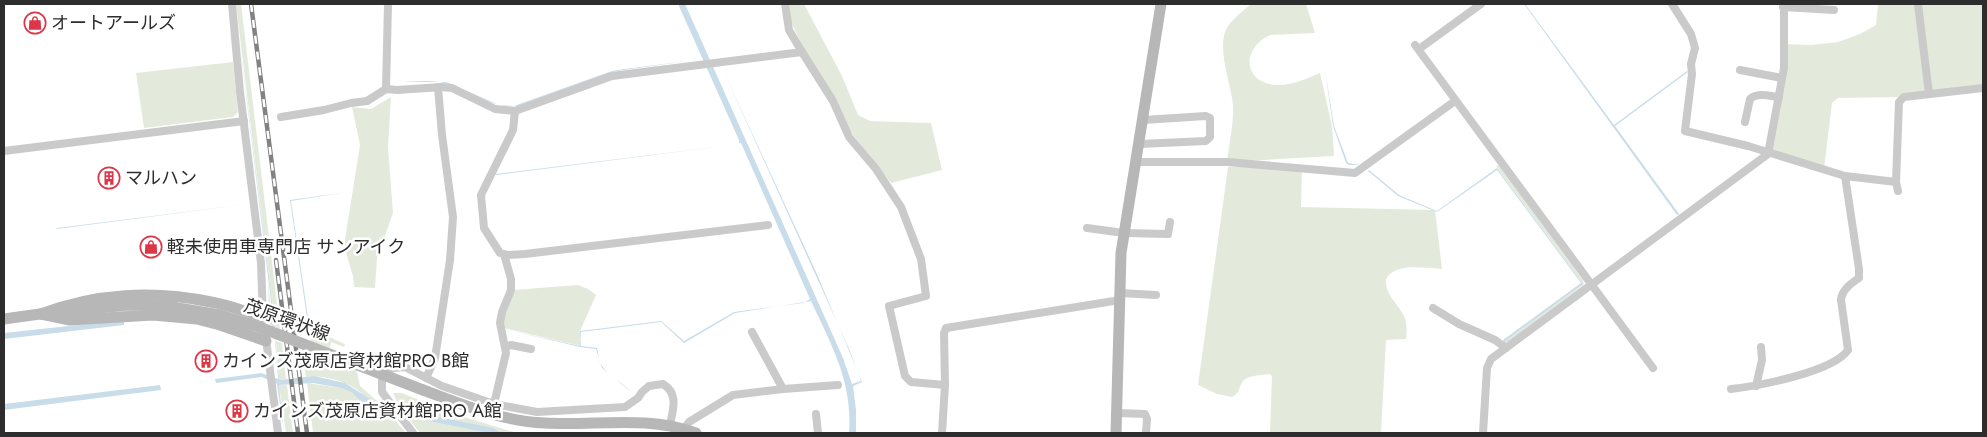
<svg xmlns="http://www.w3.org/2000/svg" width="1987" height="437" font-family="Jost,'Noto Sans JP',sans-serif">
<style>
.green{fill:#e4eadb}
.water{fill:#c8dde9}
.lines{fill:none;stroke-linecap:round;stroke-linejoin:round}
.street{stroke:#cacaca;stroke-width:8}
.secondary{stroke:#b7b7b7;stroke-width:11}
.rail-casing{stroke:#828282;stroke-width:4.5}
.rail{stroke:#fff;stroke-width:2.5;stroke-dasharray:8;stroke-linecap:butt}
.secondary-bridge{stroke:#b7b7b7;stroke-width:11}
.labels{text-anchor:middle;stroke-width:5;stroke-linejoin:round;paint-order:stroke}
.poi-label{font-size:18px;fill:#2d2d2d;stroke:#fff;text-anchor:start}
.street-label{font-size:18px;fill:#2d2d2d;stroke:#fff}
</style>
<rect width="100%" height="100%" fill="#fff"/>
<!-- green -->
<g class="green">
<path d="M236,4H241L280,329L274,326L273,324V326L269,324L268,281L272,320H270V324H273L272,301Z"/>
<path d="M788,4H804L842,76L858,115L870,121L931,123L942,170L891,183L842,121L838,102L804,49L789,18Z"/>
<path d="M1251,4H1306L1315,33L1270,35C1240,49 1243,85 1279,85C1293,85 1308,78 1320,73L1332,126L1334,156L1227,162C1229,144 1234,123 1233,105C1231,83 1218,53 1225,32C1229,21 1242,12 1251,4Z"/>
<path d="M1878,4H1983V88L1904,97L1838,98L1832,103L1824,169L1768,154L1782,78L1783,44L1811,45L1838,42L1860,34L1876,25Z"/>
<path d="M233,62L238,112L233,117L144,128L136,73Z"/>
<path d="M391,97L388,147L393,213L377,258L375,288L354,287L353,276L344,246L360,145L352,107L371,109Z"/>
<path d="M1499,165L1583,280L1584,285L1505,344L1501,342L1505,341L1583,284L1496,166Z"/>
<path d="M1228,167L1302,168L1301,207L1435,210L1442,269C1425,268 1395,262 1386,279C1385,296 1399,304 1405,318C1407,325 1407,332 1406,339L1386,340L1381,433H1270L1272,376L1270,374C1263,375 1250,375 1244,380C1238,386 1241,393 1232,397L1217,394L1198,385Z"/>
<path d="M578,285L588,289L596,295L580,331L581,346L504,328L503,319L513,290Z"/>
<path d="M308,325L321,334L345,344L344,347L331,342L330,348L311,341Z"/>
<path d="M276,341L282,343L286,379L279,380Z"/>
<path d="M302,350L357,371L360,386L383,406C372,403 365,396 356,389C343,380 321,375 306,377Z"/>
<path d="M307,383L341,388L351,392L372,408L390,414L406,433H313Z"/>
<path d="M279,385H287L293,433H286Z"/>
<path d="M393,393H402L451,413L517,433H420L399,407Z"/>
</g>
<!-- water -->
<g class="water">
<path d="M235,4L272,301L279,380L314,376L345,383L381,406L403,407L413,412L493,428L501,433H490L377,411L367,406L351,392L341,388L313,383L279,385L284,433L277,384L262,377L216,383L215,379L261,373L278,379L275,340L272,324H270L269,320L272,319L271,301Z"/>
<path d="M678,4H685L843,358L852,384L861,381L850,351L722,68L817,274L862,382L853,386L856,410V433H849C853,383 832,346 811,301L735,313L684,343L661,322L581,332L580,341L581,346L597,348C599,354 598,359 601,364C607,376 624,383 631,392L602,368L596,349L580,347L508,330L580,346V331L661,321L684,341L734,312L803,303L810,299L741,143H739V140Z"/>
<path d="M1524,4H1525L1614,125L1687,71L1688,72L1615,126L1679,214L1677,215Z"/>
<path d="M695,60L617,71L519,106C488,109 472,90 444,83C430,79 412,82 397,82H446L499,105L514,106L609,72L617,70Z"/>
<path d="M1324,63L1334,126L1348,163L1360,165H1349L1346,163L1333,126Z"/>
<path d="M732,145L496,175L495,174Z"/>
<path d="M1497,168L1583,284L1504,342L1503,340L1581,283L1497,170L1437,212L1398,196L1368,171L1369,170L1399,195L1437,211Z"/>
<path d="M348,192L291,201L309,324L338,342L308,325L290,200Z"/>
<path d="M248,204L57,229L56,228H57Z"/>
<path d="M124,320V325L4,339V333Z"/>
<path d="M160,385L161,390L4,410V404Z"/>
</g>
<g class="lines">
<!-- street -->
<g class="street">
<path d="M232,4L240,92L261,263L263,320"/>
<path d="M1672,4L1691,34L1695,48L1691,64L1692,74L1685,131L1748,146L1845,176L1896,182"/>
<path d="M1918,4L1929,94"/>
<path d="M1783,7L1834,10"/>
<path d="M1415,45L1653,368"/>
<path d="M1419,49L1481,4"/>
<path d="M802,52L833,101L849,137L876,169L901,207L921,259L926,296L889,306L905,376L911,382L945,385"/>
<path d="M1740,70L1782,78"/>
<path d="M386,89L388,4"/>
<path d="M515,111L513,130L481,195L484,228L500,253L507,255L525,254L768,225"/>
<path d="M281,117L324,110L351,103L367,101L386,89L397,90L442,87L452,88L495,109L515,111L612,76L802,52L789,30L785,4"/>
<path d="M1745,122L1750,99C1757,92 1770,96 1779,97"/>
<path d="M1140,144L1206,141L1210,137V118L1206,116L1143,120"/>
<path d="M4,151L244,121"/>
<path d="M1137,162H1227L1355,173L1455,101"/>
<path d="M1898,191L1896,182L1899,102L1904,97L1983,88"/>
<path d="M1087,228L1124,233L1168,234L1170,222"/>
<path d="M1120,293L1156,295"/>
<path d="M1433,308L1459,324L1495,340L1506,348"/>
<path d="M266,339L278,433"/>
<path d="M506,347L511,345L531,349"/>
<path d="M426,378L435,358L450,260L453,217L442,135L438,87"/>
<path d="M1756,386L1762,360L1761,347"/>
<path d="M783,389L838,385"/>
<path d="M1731,389C1758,386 1833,372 1848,350L1841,300C1842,290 1850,284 1859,278V269L1845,176"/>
<path d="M494,404L506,353L500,323L502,312L511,290V279L504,254"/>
<path d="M1118,413L1145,414L1147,419L1146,433"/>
<path d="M816,414L818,433"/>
<path d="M684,429L689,422L733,395L783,389L752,332"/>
<path d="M413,433L382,392V380L388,371L393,368L405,367L442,386L494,404L537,412L625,407L638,398L642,392L649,386L663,384C679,394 673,409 670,425"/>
<path d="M942,433L945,385L944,333L946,328L1120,300"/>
<path d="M1483,433L1487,368L1491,359L1768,154L1784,68V4"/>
</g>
<!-- secondary -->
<g class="secondary">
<path d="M63,312L98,308"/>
<path d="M41,314L70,320L153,315L197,319L220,325L266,341"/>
<path d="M41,314C95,293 155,290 211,302C229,305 246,312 263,317"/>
<path d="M4,319L47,313"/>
<path d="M423,390C464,405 501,421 545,423C596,426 646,415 696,433"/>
<path d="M1116,433L1121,253L1161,4"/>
</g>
<!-- rail casing -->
<g class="rail-casing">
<g id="rail">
<path d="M251,4L307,433"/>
<path d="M276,260L298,433"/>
</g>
</g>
<!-- rail -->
<use href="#rail" class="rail"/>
<!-- secondary-bridge -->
<path class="secondary-bridge" d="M98,308L129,305L166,306L220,315L259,327L423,390"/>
</g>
<!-- icons -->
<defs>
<g id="shop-ring" transform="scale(1.125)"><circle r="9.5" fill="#fff" stroke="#dc3748" stroke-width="1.5"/><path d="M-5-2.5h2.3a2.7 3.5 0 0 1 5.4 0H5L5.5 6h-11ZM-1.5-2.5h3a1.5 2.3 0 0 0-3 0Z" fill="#dc3748"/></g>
<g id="building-ring" transform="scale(1.125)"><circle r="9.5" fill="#fff" stroke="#dc3748" stroke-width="1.5"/><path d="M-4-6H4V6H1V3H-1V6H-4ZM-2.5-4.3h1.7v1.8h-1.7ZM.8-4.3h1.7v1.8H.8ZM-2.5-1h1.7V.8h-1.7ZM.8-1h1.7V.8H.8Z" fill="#dc3748"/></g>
</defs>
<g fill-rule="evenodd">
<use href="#shop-ring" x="35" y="23"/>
<use href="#building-ring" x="109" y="178"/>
<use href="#shop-ring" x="151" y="247"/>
<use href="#building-ring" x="206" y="361"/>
<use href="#building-ring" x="237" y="411"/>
</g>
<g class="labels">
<!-- poi labels -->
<g class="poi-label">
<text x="51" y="29">オートアールズ</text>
<text x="125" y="184">マルハン</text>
<text x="167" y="253">軽未使用車専門店 サンアイク</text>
<text x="222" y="367">カインズ茂原店資材館PRO B館</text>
<text x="253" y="417">カインズ茂原店資材館PRO A館</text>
</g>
<!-- street labels -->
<g class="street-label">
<text transform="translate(287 320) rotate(20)" y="6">茂原環状線</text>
</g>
</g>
<!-- border -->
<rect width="1987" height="437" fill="none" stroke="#2d2d2d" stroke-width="10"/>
</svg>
